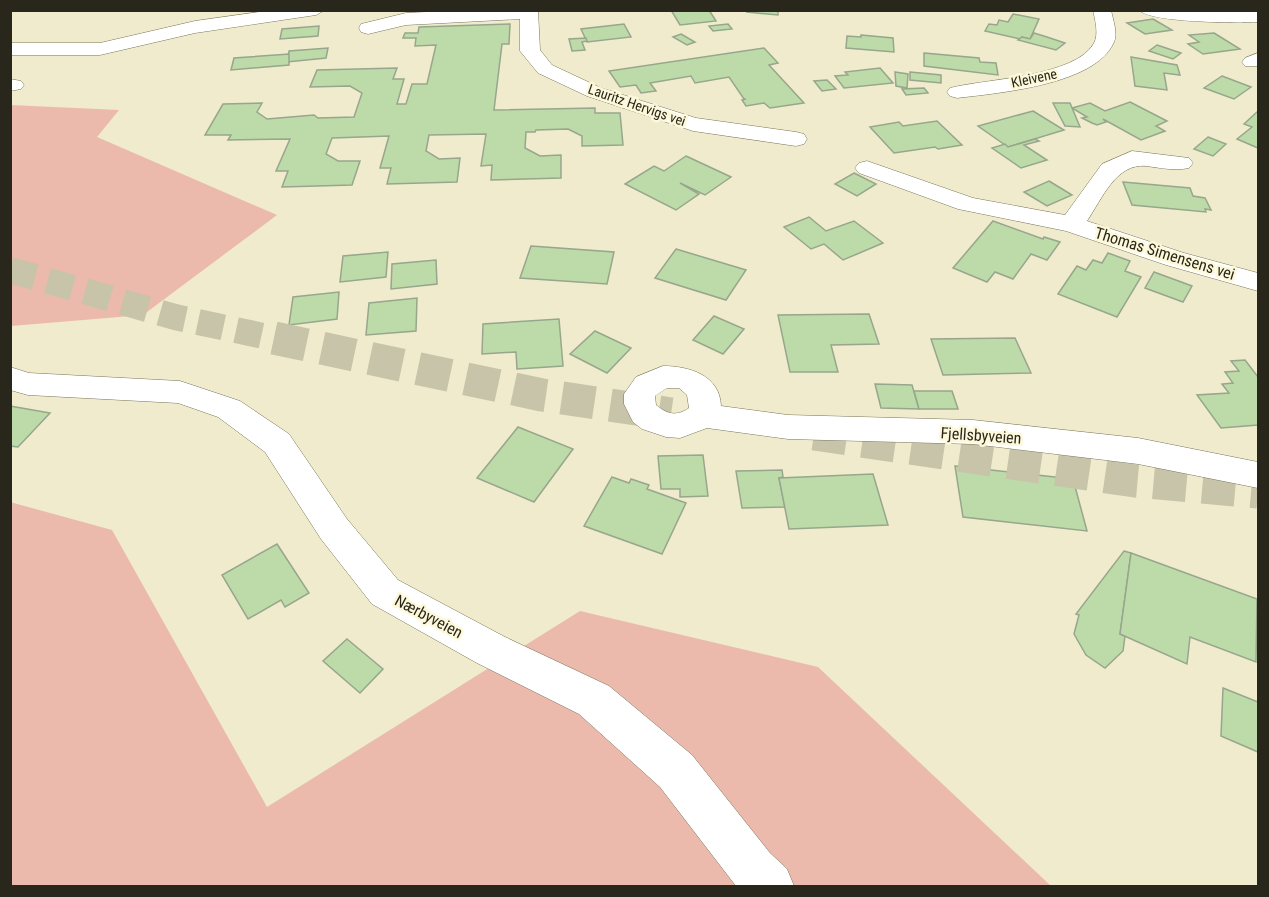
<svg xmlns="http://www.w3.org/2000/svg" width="1269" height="897" font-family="'Roboto Condensed',sans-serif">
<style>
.green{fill:#ebbaad}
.building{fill:#bddba8;stroke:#97a68c;stroke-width:1.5}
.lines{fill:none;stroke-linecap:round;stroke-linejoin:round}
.highway-tunnel-far1{stroke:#c7c4a9;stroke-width:26;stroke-dasharray:26 13;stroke-linecap:butt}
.highway-tunnel{stroke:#c7c4a9;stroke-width:33;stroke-dasharray:33 16;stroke-linecap:butt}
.minor-casing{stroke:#7a765a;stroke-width:1}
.minor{fill:#fff;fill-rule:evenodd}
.labels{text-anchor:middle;stroke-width:5;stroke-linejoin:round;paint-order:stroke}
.far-street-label{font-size:14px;fill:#29271c;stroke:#fdf8d9}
.street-label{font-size:16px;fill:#29271c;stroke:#fdf8d9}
</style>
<rect width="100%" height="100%" fill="#efebcc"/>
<!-- green -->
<g class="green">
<path d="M10,105L119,110L97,137L277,215L143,315L11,326Z"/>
<path d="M10,502L112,530L267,807L580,611L818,667L1051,886H11Z"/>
</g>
<!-- building -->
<g class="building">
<path d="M671,10H709L716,21L680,25Z"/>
<path d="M748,10H778V15L747,12Z"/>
<path d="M1013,14L1039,19L1030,39L1022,37L1020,39L985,31L989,24L997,25L999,20L1008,22Z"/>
<path d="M1153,19L1172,30L1145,34L1127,23Z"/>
<path d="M510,24L509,44H502L494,110L595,108V113H620L623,145L582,146V136L568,129L536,130L535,132H526L525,148L540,156L561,155V178L491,180L492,165L481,166L486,134L429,135L426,151L439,159L460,158L457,182L387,184L391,168H380L389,136L332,138L326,154L338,161H360L352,185L282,187L288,171H276L290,139L228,140L231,135H205L223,104L262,103L257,112L267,119L314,115L318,118L354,117L362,93L350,86L310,87L317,70L397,68L393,79H404L397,104H406L412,84H427L436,45L415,46L416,38H403L405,33H418L419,27Z"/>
<path d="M624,24L631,37L587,42L581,29Z"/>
<path d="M728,24L732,29L713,31L709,26Z"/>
<path d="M319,26L318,36L280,39L282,29Z"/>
<path d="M1034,33L1047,37L1065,43L1056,50L1018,40L1022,37L1030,39Z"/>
<path d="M1214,33L1240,49L1203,54L1188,44L1199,42L1189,35Z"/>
<path d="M681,34L695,42L687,45L673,37Z"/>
<path d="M861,35L893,38L894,52L846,48L847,36L861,37Z"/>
<path d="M586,38L587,41L582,42L585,50L572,51L569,39Z"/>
<path d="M1157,45L1181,53L1173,59L1149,51Z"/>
<path d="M328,48L326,58L287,62L289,51Z"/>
<path d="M764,48L778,63L769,65L804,103L770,108L764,103L746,106L742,100L746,99H744L729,77L695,83L691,76L650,83L656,91L641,93L636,85L620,87L609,71Z"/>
<path d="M924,53L979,58L980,62L996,63L998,75L924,66Z"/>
<path d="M289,54V65L231,70L234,58Z"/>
<path d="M1131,57L1177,65L1180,75L1164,73L1167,90L1135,86Z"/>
<path d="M880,68L893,83L844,88L835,76L848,75L845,72Z"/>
<path d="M895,72L908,74L907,88L896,86Z"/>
<path d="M910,72L941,75V83L910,80Z"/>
<path d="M1222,76L1251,87L1234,99L1204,88Z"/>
<path d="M827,80L836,89L822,91L814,81Z"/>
<path d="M924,88L928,93L906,95L902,89Z"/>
<path d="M1130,102L1167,121L1156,126L1165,131L1141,140L1103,119L1106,122L1097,125L1092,123L1082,118L1087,117L1072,108L1090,103L1105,111Z"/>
<path d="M1053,103H1070L1080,127L1065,126Z"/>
<path d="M1033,111L1064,130L1008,147L978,126Z"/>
<path d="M1257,112L1258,113V148L1237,139L1252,127L1244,124Z"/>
<path d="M937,121L962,145L938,149L935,147L894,153L870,127L899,122L903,126Z"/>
<path d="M1208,137L1226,144L1213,156L1194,149Z"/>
<path d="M1035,139L1039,141L1024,145L1047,160L1021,168L992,148L1005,144L1008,147Z"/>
<path d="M686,156L731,177L705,195L680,183L699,194L676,210L625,184L654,166L664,171Z"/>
<path d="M854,173L876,184L857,196L835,184Z"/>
<path d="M1049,181L1072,195L1047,206L1024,192Z"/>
<path d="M1123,182L1190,188L1193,196L1205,198L1211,210L1205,209L1206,212L1132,205Z"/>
<path d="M809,217L826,231L854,221L883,243L843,260L824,244L811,249L784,227Z"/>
<path d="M993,221L1043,239L1044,237L1060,242L1047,260L1031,254L1013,279L995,272L987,282L953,268Z"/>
<path d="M531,246L614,252L607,284L520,278Z"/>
<path d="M676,249L746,270L726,300L655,278Z"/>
<path d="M388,252L386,277L340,282L343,256Z"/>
<path d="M1108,253L1130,261L1125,271L1141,277L1117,317L1058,294L1077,266L1086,270L1093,260L1102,263Z"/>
<path d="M436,260L437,284L391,289L392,264Z"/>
<path d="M1154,272L1192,286L1183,302L1145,288Z"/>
<path d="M339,292L337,319L289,325L293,297Z"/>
<path d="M417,298L416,331L366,335L369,303Z"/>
<path d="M869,314L879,344L831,345L838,372H790L778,315Z"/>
<path d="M714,316L744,329L723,354L693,340Z"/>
<path d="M559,319L563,366L517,369L516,352L482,354L483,324Z"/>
<path d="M595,331L631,348L607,373L570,354Z"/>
<path d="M1015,338L1031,373L943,375L931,339Z"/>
<path d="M1245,360L1258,377V425L1221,428L1197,395L1229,393L1222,384L1233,383L1225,372L1239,371L1231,361Z"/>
<path d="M875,384L912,385L919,409L881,408Z"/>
<path d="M914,391H952L958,409H919Z"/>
<path d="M10,406L50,413L18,447L10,446Z"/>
<path d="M518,427L573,449L534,502L477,478Z"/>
<path d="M703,455L708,496L680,497V489H661L658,456Z"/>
<path d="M955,466L1073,479L1087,531L963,517Z"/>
<path d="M782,470L783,477L779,478L785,507L742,508L736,471Z"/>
<path d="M873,474L888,525L789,529L779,478Z"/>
<path d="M612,477L629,483L631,479L649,485L647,489L686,503L662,554L584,526Z"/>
<path d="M277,544L309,593L285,607L281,600L248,619L222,575Z"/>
<path d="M1124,551L1131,553L1120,634L1125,636L1123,651L1105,668L1086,655L1074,634L1079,615L1076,614Z"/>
<path d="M1131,553L1257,599L1256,662L1190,637L1187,664L1120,634Z"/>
<path d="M347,639L383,669L360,693L323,661Z"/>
<path d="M1223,688L1258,702V752L1221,736Z"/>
</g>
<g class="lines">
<!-- highway-tunnel-far1 -->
<path class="highway-tunnel-far1" d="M10,270L175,317L282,340"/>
<!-- highway-tunnel -->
<g class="highway-tunnel">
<path d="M274,338L542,395L671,414"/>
<path d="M814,434L1135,481L1258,492"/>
</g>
<!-- minor casing -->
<g class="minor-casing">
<g id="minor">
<path d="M273,10H325L316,15L195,33L100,55H10V43H100L195,21Z"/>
<path d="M468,10H538L540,50L552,65L601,88L696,118L796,132L804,134L807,139L804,144L796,146L693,131L587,96L538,73L520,51V19L406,25L368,34L361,32L359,28L361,24L406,13Z"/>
<path d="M1093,10H1111C1113,20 1118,33 1114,42C1096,85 998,93 957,98L950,96L947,92L950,88C984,79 1076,77 1094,43C1099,34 1095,20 1093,10Z"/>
<path d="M1139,10L1258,11V22C1239,23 1150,23 1139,10Z"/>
<path d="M1258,53V66H1245L1242,62L1245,58Z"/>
<path d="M10,79L21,81L24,85L21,89L10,91Z"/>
<path d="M1132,151L1189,158L1193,163L1189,168C1175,171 1161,168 1146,166C1116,163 1102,199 1087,221L1184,253L1258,273V291L1166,265L1066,231L958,209L859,173L855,168L859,163L867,161L973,198L1065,215L1102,164Z"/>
<path d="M663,366C689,366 720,375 721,406L788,415L973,420L1138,438L1258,462V488L1138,464L973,444L788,439L707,428L680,438L666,437L642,429L633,422L624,404V394L636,377ZM667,388H679L687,395L689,408C676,417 667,414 656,405L655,396Z"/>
<path d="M10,367L29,373L180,381L240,401L289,434L347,519L398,580L505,637L609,686L692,755L770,853L787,869L794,886H736L660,787L579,714L477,663L372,604L321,539L265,452L218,417L178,403L28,395L10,390Z"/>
</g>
</g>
<!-- minor -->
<use href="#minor" class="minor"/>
</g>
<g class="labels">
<!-- far-street labels -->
<g class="far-street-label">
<text transform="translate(1034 78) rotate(-12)" y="5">Kleivene</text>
<text transform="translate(637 105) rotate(19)" y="5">Lauritz Hervigs vei</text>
</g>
<!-- street labels -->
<g class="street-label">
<text transform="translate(1165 253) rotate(17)" y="6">Thomas Simensens vei</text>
<text transform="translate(981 435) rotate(4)" y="6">Fjellsbyveien</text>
<text transform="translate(429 616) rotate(28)" y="6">Nærbyveien</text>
</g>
</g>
<!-- border -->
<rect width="1269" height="897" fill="none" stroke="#29271c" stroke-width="24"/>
</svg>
